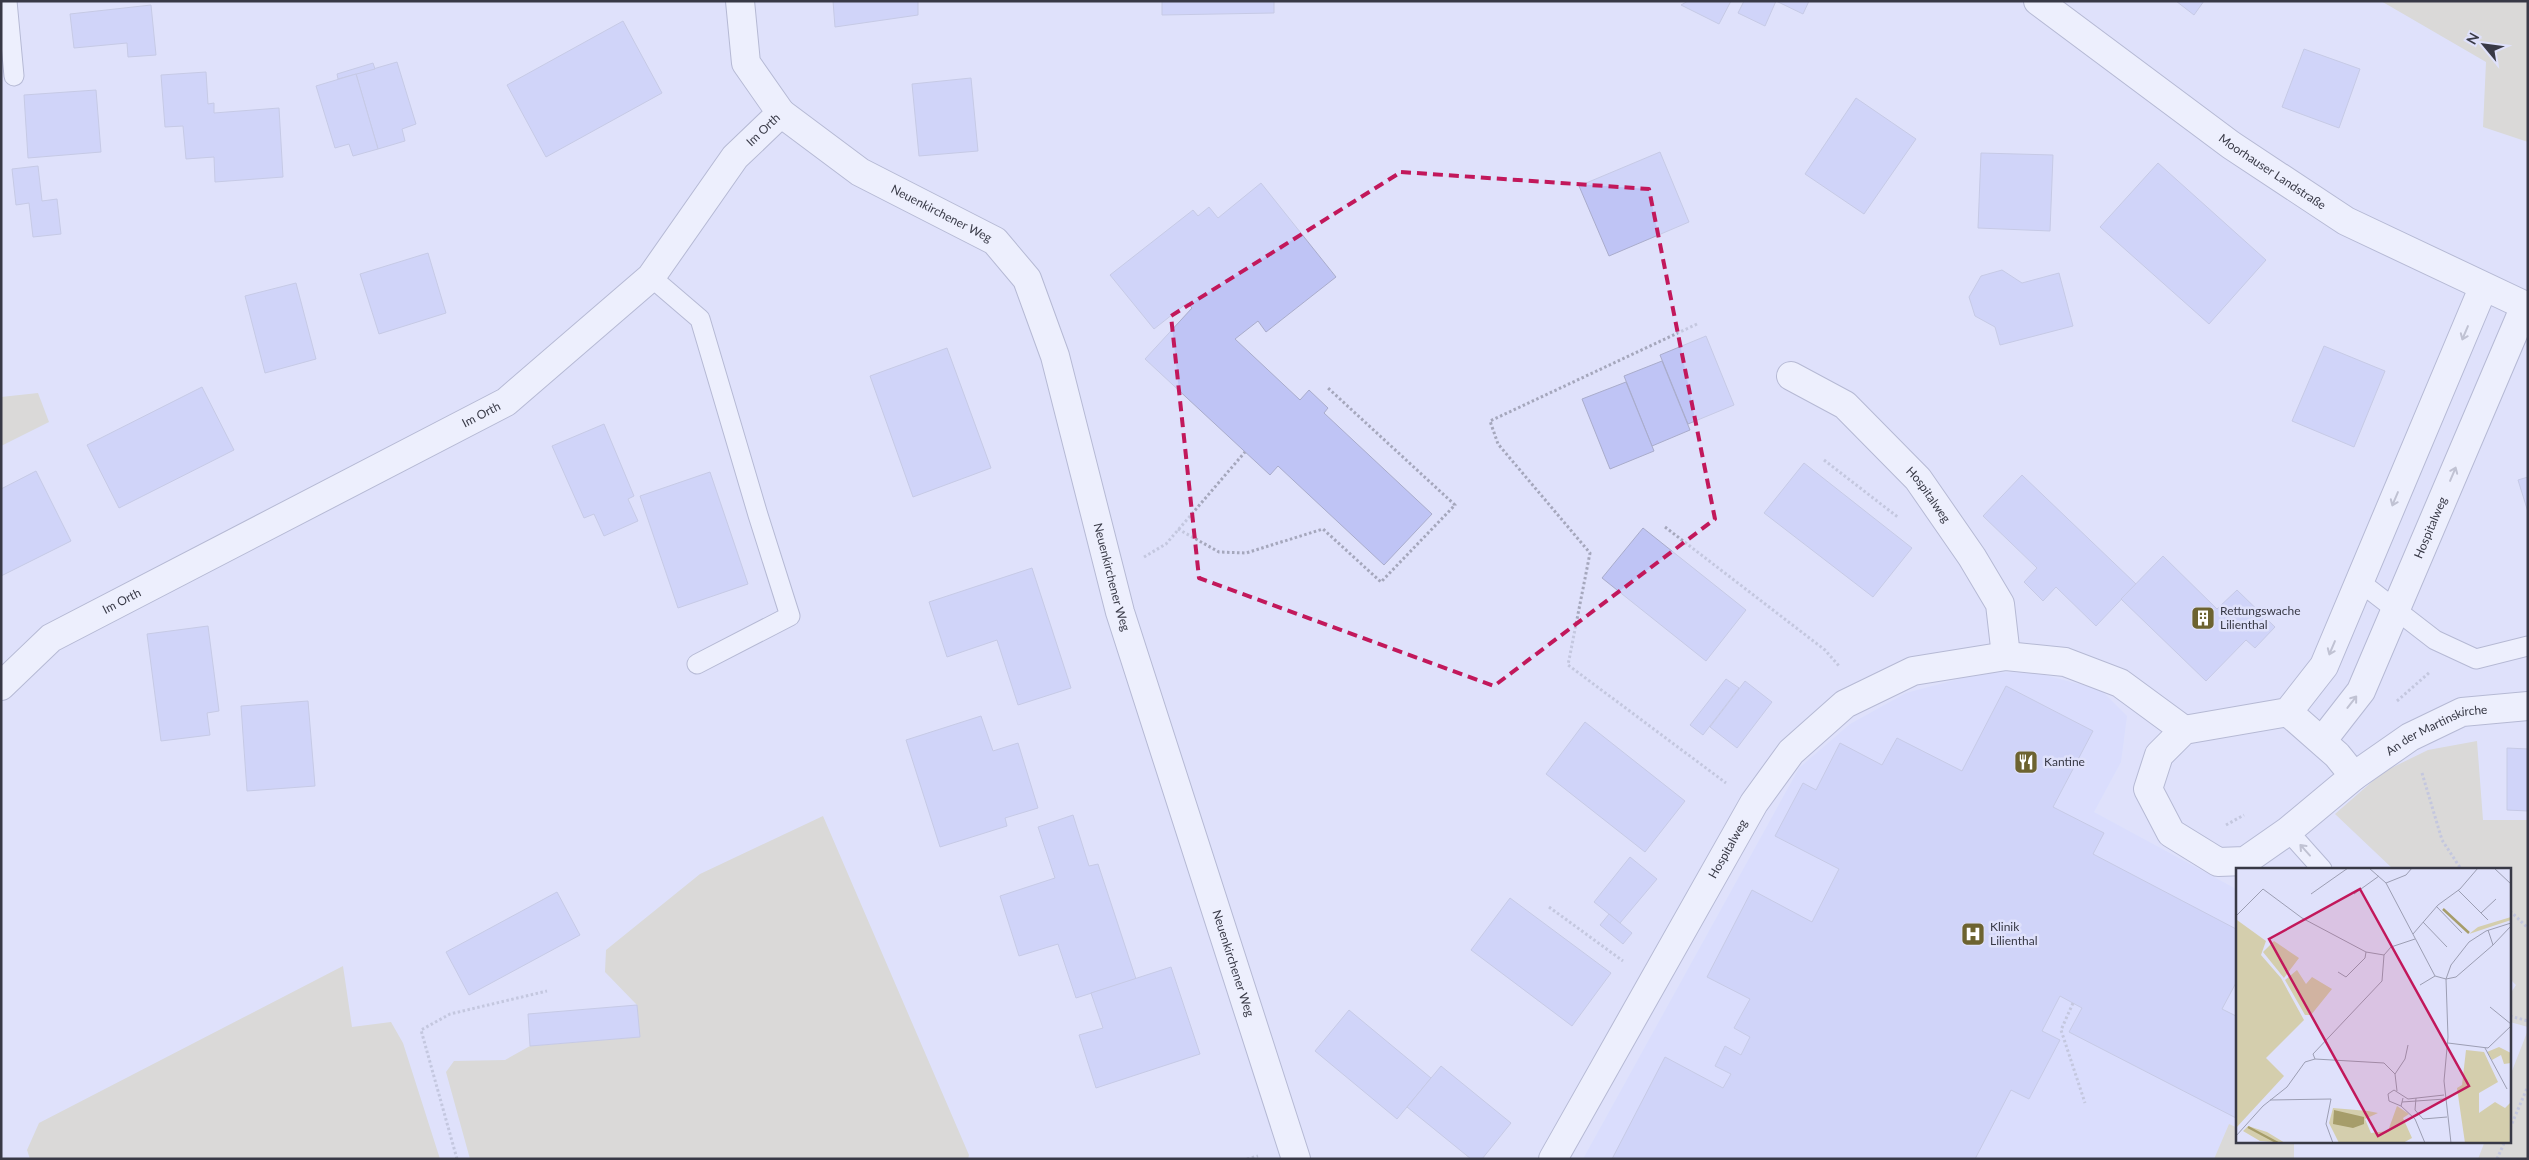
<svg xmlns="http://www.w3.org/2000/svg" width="2529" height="1160" font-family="Lato,sans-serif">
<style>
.built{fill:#d4d8ff}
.green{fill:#d4cead}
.building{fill:#bfc4f5;stroke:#a9accb}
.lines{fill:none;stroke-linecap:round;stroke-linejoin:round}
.service-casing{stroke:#8588a5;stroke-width:21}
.minor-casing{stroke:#8588a5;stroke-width:30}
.tertiary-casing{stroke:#8588a5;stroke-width:30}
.path{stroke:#a5a7bc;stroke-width:3;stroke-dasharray:2.5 2.5;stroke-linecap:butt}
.service{stroke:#fff;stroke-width:19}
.minor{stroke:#fff;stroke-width:28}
.tertiary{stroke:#fff;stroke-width:28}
.oneway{stroke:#9c9ca2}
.marked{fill:none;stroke:#c2185b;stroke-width:4;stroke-dasharray:10 6;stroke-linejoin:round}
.labels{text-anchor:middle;stroke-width:5;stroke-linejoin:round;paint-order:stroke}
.street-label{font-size:12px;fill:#383946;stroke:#dfe1fb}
.poi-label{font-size:12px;fill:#383946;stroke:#dfe1fb;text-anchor:start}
.inset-river{fill:none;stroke:#a69d6a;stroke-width:2.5}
.inset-road{fill:none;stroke:#9c9eb3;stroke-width:1}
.view{fill:#c2185b;fill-opacity:0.15;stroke:#c2185b;stroke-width:2.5}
.inset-edge{fill:none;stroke:#383946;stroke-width:2.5}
</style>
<rect width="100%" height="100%" fill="#dfe1fb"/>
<!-- built -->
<path class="built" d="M2034,672L2101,690L2127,716L2121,762L2094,812L2238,890V1128L2229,1124L2214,1159H1583L1799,768L1850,724L1906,693L1981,673Z"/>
<!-- green -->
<g class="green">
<path d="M2381,1H2528V142L2483,127L2486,62Z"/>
<path d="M38,393L49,422L1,446V397Z"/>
<path d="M2477,741L2483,820H2528V1027L2510,1022V994L2516,985L2510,979V869H2393L2335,814L2383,772L2428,750Z"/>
<path d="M823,816L969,1155L968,1159H470L446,1072L454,1061L505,1060L530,1046L639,1037L637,1005L605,972L606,950L700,874Z"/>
<path d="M343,966L352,1027L391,1022L403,1043L440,1159H30L27,1150L39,1123Z"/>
<path d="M2528,1030V1159H2478L2485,1141H2510V1076Z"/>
<path d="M2229,1124L2238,1128V1141H2294V1159H2214Z"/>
</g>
<!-- building -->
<g class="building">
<path d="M833,1H918V15L835,27Z"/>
<path d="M1162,1H1274V13L1162,15Z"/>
<path d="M1688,1H1731L1719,24L1681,5Z"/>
<path d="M1744,1H1809L1803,14L1776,1L1765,26L1738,13Z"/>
<path d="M2176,1H2204L2194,15Z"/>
<path d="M151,5L156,55L128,57L127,43L74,48L70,14Z"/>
<path d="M623,21L662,93L546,157L507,85Z"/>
<path d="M2304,49L2360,69L2339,128L2282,107Z"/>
<path d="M397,62L416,124L402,129L405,141L378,149L356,74Z"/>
<path d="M373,63L375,69L338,79L337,74Z"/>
<path d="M206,72L208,104L214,103V113L279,108L283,177L215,182L214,157L186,159L183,126L165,127L161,75Z"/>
<path d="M356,74L378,149L353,156L349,144L335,148L316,86Z"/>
<path d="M971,78L978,151L919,156L912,84Z"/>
<path d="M96,90L101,152L28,158L24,95Z"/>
<path d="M1856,98L1916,139L1864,214L1805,174Z"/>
<path d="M1660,152L1689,222L1609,256L1579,186Z"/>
<path d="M1981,153L2053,155L2050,231L1978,228Z"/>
<path d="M2158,163L2266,260L2209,324L2100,227Z"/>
<path d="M38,166L42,201L57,199L61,234L33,237L29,203L16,205L12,169Z"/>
<path d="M1261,183L1336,277L1266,332L1258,321L1235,339L1300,400L1309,390L1328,408L1324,413L1432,514L1384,565L1278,466L1270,475L1145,359L1192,308L1187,303L1154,329L1110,275L1193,210L1198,216L1209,207L1218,218Z"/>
<path d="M428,253L446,313L379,334L360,274Z"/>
<path d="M2002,270L2022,283L2059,273L2073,326L2000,345L1995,327L1975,316L1969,297L1981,276Z"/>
<path d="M296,283L316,359L265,373L245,296Z"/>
<path d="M1706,336L1734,405L1688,424L1660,355Z"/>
<path d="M2324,346L2385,371L2354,447L2292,421Z"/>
<path d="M947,348L991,468L913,497L870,376Z"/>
<path d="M1662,361L1690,430L1652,446L1624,376Z"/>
<path d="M1626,382L1654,451L1610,469L1582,399Z"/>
<path d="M202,387L234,450L119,508L87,445Z"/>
<path d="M604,424L634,496L628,499L638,521L604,536L594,514L584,518L552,446Z"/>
<path d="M1804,463L1912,548L1873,597L1764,513Z"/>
<path d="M36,471L71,541L1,576V489Z"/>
<path d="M710,472L748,584L678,608L640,496Z"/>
<path d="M2022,475L2136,584L2096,626L2056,587L2043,601L2024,582L2037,568L1983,516Z"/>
<path d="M2528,477V512L2518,480Z"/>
<path d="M1643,528L1746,610L1706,661L1602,578Z"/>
<path d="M2163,556L2217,609L2237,590L2275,627L2255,648L2246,640L2206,681L2121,599Z"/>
<path d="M1032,568L1071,688L1018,705L997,640L947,657L929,602Z"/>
<path d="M208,626L219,711L207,713L210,735L161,741L147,634Z"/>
<path d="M1726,679L1739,688L1703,735L1690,725Z"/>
<path d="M1745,681L1772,702L1737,748L1710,727Z"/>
<path d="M2006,686L2093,731L2053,807L2104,833L2093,854L2238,930V979L2222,1009L2238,1017V1119L2069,1032L2082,1008L2060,996L2042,1031L2060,1040L2029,1099L2011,1090L1975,1159H1612L1665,1057L1723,1088L1731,1074L1715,1066L1725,1046L1741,1055L1750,1037L1734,1028L1750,999L1707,977L1752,890L1812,922L1839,869L1775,836L1803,783L1816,790L1840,743L1882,765L1897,738L1962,771Z"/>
<path d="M308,701L315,786L247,791L241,706Z"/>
<path d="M981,716L993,751L1018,743L1038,808L1005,818L1007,826L940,847L906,740Z"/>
<path d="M1585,722L1685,801L1645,852L1546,774Z"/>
<path d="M2507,748L2528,749V811L2507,810Z"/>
<path d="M1073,815L1089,866L1098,864L1136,979L1076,998L1058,944L1019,956L1000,896L1055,878L1038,827Z"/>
<path d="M1630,857L1657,879L1620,923L1594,902Z"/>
<path d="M557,892L580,935L469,995L446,952Z"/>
<path d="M1510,898L1611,973L1572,1026L1471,950Z"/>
<path d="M1609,914L1632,933L1623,944L1600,925Z"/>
<path d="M1171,967L1200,1054L1096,1088L1079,1035L1103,1028L1091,993Z"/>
<path d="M637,1005L640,1037L530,1046L528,1014Z"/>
<path d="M1349,1010L1431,1078L1397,1119L1315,1051Z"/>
<path d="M1441,1066L1511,1123L1482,1159H1471L1407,1107Z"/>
</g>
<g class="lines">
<!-- service casing -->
<g class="service-casing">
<g id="service">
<path d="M7,1L14,76"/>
<path d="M651,277L700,319L758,515L790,616L697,664"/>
<path d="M2360,582L2435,640L2476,659L2528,646"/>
<path d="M2288,831L2322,869"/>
</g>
</g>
<!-- minor casing -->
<g class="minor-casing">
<g id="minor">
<path id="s1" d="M781,113L860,172L995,241L1027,279L1055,356L1120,612L1296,1159"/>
<path id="s2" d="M1791,376L1845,405L1918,479L1972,557L2000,604L2006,656"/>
<path id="s3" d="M1,686L51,638L506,402L651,277L735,157L781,113L746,63L740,1"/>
<path d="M2288,712L2337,755L2354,776L2288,831L2245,861L2218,862L2171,833L2148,789L2159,755L2184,730L2288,712L2324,666L2483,288"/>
<path id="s4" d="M2322,741L2361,691L2525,306"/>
<path id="s5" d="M2354,776L2410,737L2462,712L2528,706"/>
<path id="s6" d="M1553,1159L1754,803L1791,752L1845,704L1913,671L2006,656L2065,662L2120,683L2184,730"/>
</g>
</g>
<!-- tertiary casing -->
<g class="tertiary-casing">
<g id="tertiary">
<path id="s7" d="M2038,1L2231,145L2346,221L2528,307"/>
</g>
</g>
<!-- path -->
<g class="path">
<path d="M1697,324L1490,421L1498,444L1590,553L1568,665L1726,783"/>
<path d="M1824,460L1899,518"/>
<path d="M1665,527L1825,650L1840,667"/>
<path d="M1178,529L1219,552L1246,553L1323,529L1381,582L1455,505L1328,388"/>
<path d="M1144,557L1166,544L1245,452"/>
<path d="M2397,701L2430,672"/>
<path d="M2422,773L2442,840L2461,869"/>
<path d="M2226,825L2244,815"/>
<path d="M1549,907L1623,961"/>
<path d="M2510,911L2528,928"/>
<path d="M2073,1003L2061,1030L2085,1103"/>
<path d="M2510,1016L2528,1021"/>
<path d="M2510,1128L2528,1086"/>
<path d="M457,1159L421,1030L450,1014L547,991"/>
<path d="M1247,1159L1258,1156"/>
<path d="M2497,1159L2505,1141"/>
</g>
<!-- service -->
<use href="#service" class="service"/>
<!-- minor -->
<use href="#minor" class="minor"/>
<!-- tertiary -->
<use href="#tertiary" class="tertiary"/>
</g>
<!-- one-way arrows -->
<defs><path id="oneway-shaft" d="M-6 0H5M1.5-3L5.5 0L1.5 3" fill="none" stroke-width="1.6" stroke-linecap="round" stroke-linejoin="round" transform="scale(1.25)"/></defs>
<g class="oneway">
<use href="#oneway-shaft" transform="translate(2465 333) rotate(113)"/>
<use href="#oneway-shaft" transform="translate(2453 474) rotate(-67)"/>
<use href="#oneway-shaft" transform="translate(2395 499) rotate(113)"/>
<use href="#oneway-shaft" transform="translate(2332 648) rotate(113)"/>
<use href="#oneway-shaft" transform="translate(2352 702) rotate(-52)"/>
<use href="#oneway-shaft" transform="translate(2305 850) rotate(-132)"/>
</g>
<!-- marked area -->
<path d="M0 0H2529V1160H0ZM1401,172L1649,189L1715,519L1494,686L1199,578L1171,316Z" fill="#dfe1fb" fill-opacity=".55" fill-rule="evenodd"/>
<path class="marked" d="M1401,172L1649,189L1715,519L1494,686L1199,578L1171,316Z"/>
<!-- icons -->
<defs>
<g id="building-square" transform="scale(1.25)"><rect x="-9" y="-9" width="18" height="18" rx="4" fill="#6d6330" stroke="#dfe1fb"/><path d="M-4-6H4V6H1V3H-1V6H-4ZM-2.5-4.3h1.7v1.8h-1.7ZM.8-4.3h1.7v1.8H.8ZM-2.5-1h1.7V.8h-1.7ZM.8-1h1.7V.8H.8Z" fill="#fff"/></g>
<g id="restaurant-square" transform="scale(1.25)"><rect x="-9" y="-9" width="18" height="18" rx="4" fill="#6d6330" stroke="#dfe1fb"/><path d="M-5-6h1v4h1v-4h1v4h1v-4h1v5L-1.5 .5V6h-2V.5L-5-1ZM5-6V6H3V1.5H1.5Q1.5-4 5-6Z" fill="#fff"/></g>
<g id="hospital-square" transform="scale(1.25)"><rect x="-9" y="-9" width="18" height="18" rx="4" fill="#6d6330" stroke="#dfe1fb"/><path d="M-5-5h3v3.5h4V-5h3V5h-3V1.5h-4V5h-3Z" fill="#fff"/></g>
</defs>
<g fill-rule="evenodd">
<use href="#building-square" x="2203" y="618"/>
<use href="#restaurant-square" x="2026" y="762"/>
<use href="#hospital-square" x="1973" y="934"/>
</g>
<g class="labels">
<!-- street labels -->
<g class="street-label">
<text dy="4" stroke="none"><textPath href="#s3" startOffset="959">Im Orth</textPath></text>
<text dy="4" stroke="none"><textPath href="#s7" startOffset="290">Moorhauser Landstraße</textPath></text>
<text dy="4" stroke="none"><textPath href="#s1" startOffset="190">Neuenkirchener Weg</textPath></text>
<text dy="4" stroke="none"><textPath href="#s3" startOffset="554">Im Orth</textPath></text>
<text dy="4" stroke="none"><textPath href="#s2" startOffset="184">Hospitalweg</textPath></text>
<text dy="4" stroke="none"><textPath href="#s4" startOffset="241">Hospitalweg</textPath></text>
<text dy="4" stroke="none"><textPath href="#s1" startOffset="610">Neuenkirchener Weg</textPath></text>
<text dy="4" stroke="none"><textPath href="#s3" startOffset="149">Im Orth</textPath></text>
<text dy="4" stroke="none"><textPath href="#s5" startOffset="96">An der Martinskirche</textPath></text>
<text dy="4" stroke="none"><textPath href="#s6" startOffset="356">Hospitalweg</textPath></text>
<text dy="4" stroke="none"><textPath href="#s1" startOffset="1015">Neuenkirchener Weg</textPath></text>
</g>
<!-- poi labels -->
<g class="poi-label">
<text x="2220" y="615">Rettungswache<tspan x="2220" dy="14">Lilienthal</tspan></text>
<text x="2044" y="766">Kantine</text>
<text x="1990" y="931">Klinik<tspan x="1990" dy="14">Lilienthal</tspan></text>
</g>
</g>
<!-- overview -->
<g transform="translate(2236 868)">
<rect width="275" height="275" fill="#dfe1fb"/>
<path d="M275,49V52L233,66L242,59ZM1,52L30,73L25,87L45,110L68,152L30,190L48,208L0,260ZM38,73L63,90L48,110L27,84ZM61,102L70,116L76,109L96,121L75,147H69L49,112ZM263,179L275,185V195L268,196L265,187L256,192L251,184ZM230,182L248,184L262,214L243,225V245L259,234L269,240L275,234V275H229L221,220L226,217ZM161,238L173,246L167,250L176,270L167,275H103L93,255L97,240L132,243L142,245L129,251L135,265L152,263ZM12,258L31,264L49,275L24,273L7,263Z" fill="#d4cead"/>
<path d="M98,242L128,249V256L117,260L97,256Z" fill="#a69d6a"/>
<path class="inset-river" d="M207,41L233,65M12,259L42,275"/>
<path class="inset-road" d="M133,0L150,15L199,108L210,111M258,0L275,16M150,15L170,7L176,0M222,22L252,52M75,26L112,0M118,26L143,8M200,38L226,65M245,45L260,31M0,48L27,21L66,50L130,84L148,87L155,79L179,71M187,54L211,79M177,66L202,37L224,21L242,0M257,77L275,58M102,104L110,109L129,90L130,84M210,111L220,109L257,77L252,62M184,117L199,108M254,139L275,156M212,175L252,180L275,158M249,180L271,221M79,191L148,195L159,206L161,223M159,206L169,191L172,177M167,230L165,238L153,233L152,226L158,222L172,231L208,227M180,230L179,242L187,251L211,249M34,232L95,231L90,256L97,275M166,234L209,231M165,238L179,251L189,275M0,268L27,238L51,219L69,194L79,191L77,186L146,113L148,87M215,275L208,213L212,169L210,111L215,97L233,74L250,63L275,55"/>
<path class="view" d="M124,21L233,218L142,268L33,71Z"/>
<rect width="275" height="275" class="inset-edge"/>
</g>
<!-- border -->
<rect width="2529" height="1160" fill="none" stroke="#383946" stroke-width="5"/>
<!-- north arrow -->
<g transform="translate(2484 45) rotate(299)" stroke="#dfe1fb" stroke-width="4" paint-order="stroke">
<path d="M0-4L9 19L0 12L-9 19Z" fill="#383946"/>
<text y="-8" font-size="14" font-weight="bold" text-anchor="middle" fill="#383946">N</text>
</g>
</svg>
